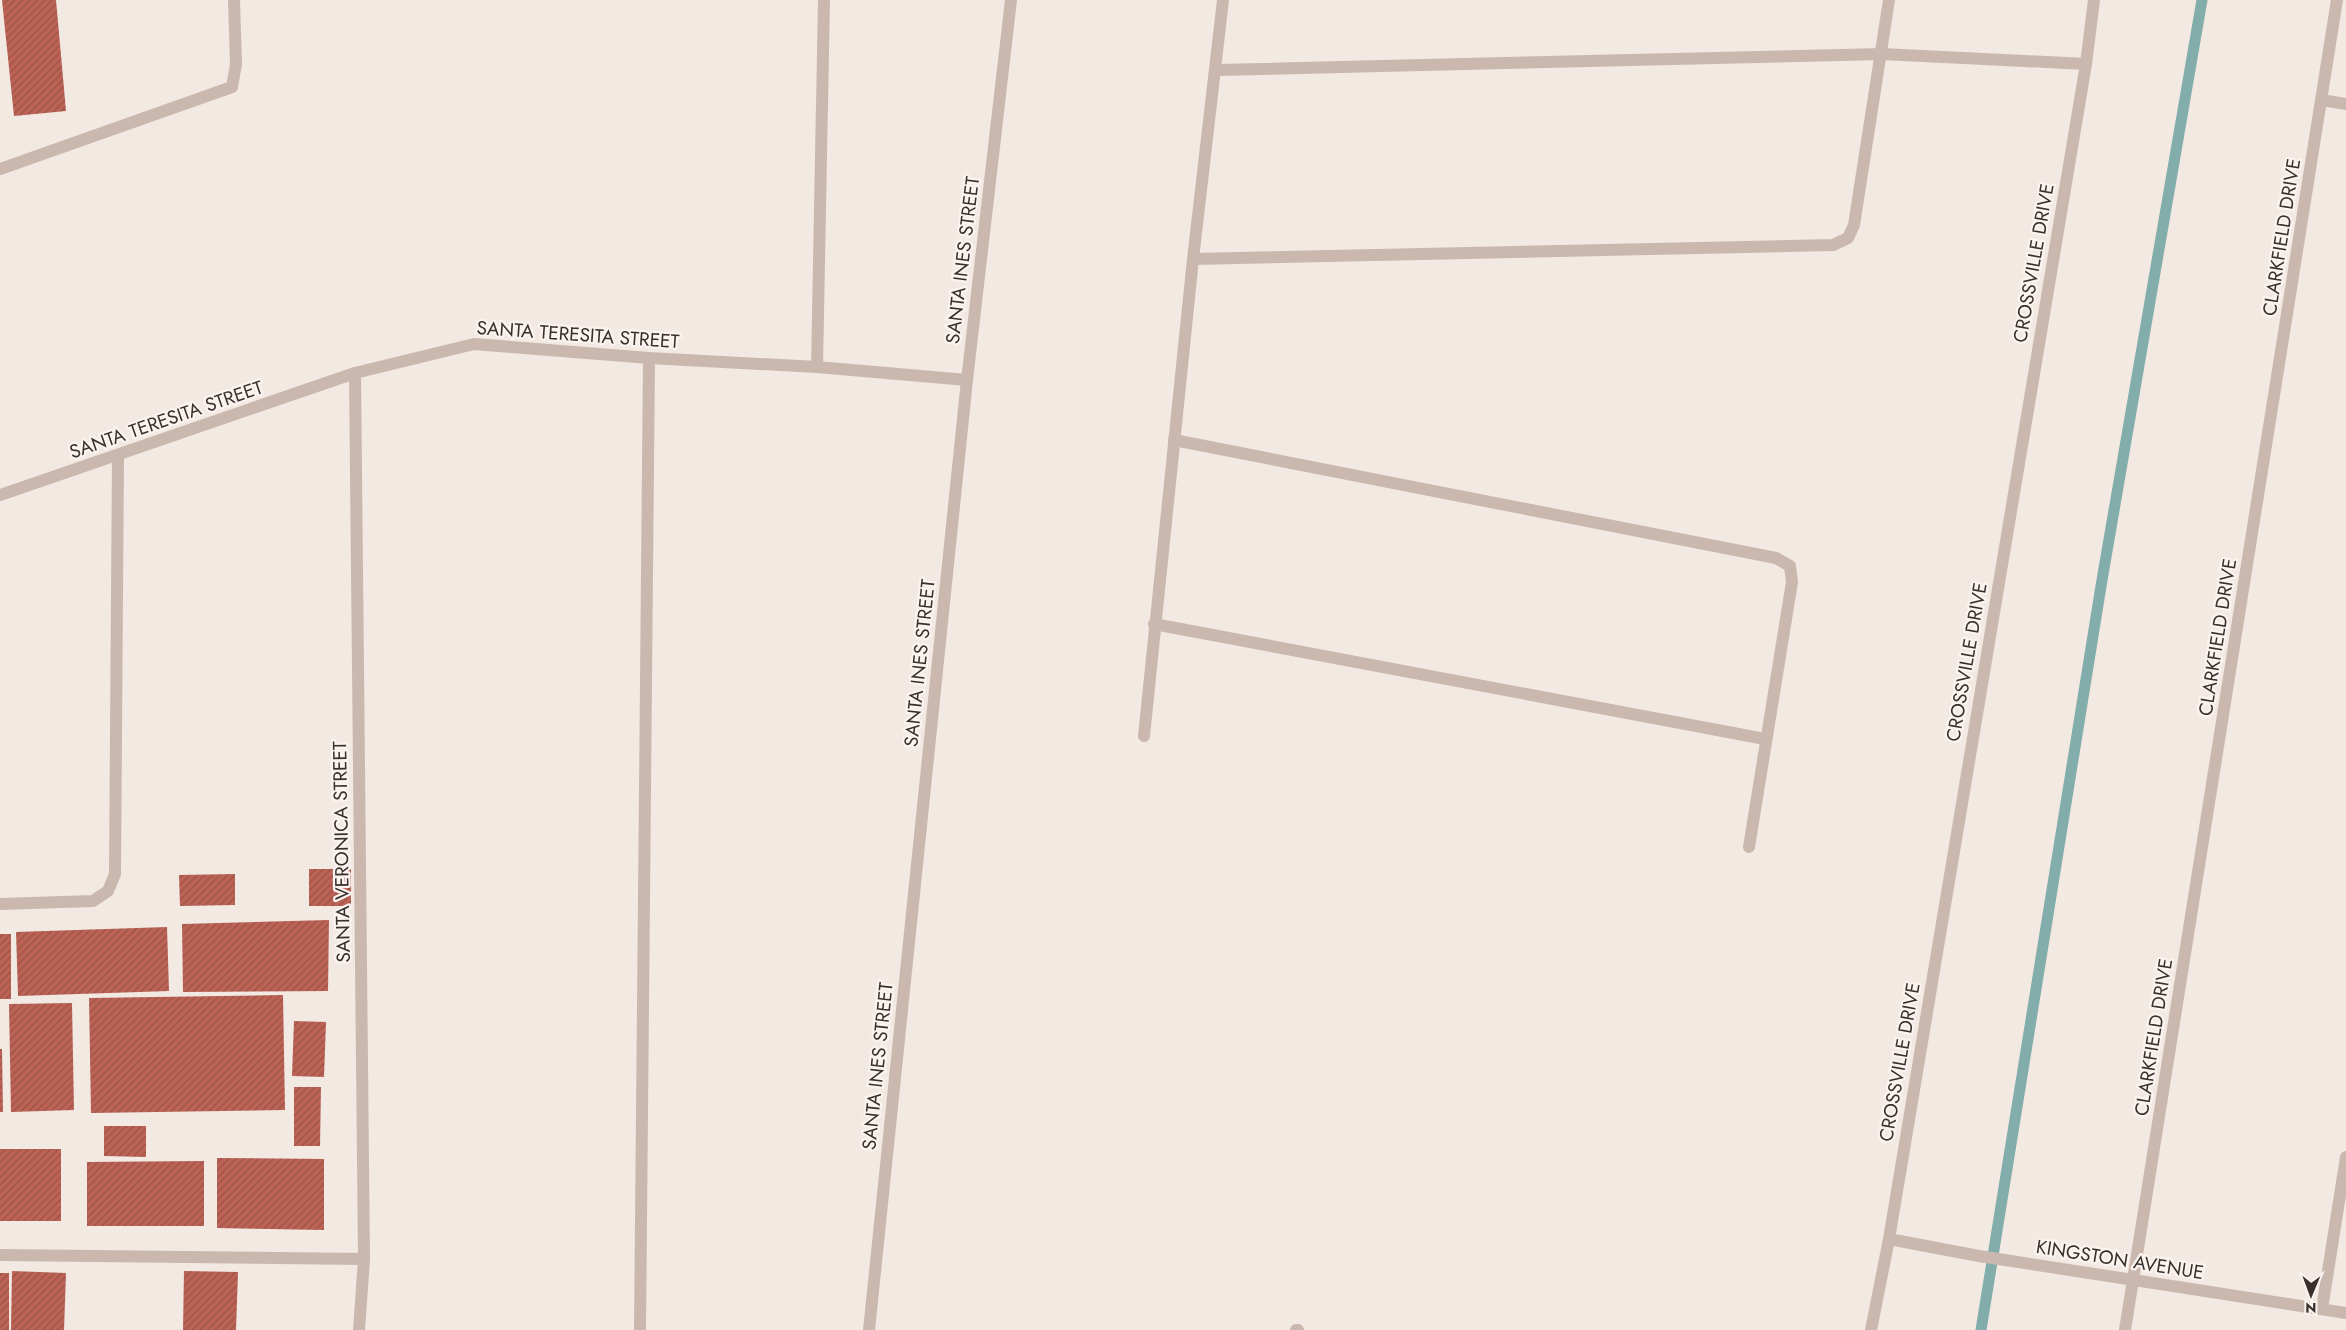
<svg xmlns="http://www.w3.org/2000/svg" width="2346" height="1330" font-family="Jost,sans-serif">
<style>
.lines{fill:none;stroke-linecap:round;stroke-linejoin:round}
.stream{stroke:#83adaa;stroke-width:11}
.building{fill:url(#building-hatch)}
.street{stroke:#cab8af;stroke-width:12}
.labels{text-anchor:middle;stroke-width:4.5;stroke-linejoin:round;paint-order:stroke}
.street-label{font-size:19px;fill:#392f2c;stroke:#faf3ef}
</style>
<defs>
<pattern id="building-hatch" width="6" height="6" patternUnits="userSpaceOnUse" patternTransform="scale(1.25)"><rect width="6" height="6" fill="#bc6356"/><path d="M-1 1l2-2M0 6l6-6M5 7l2-2" fill="none" stroke="#9a5247"/></pattern>
</defs>
<rect width="100%" height="100%" fill="#f2e9e2"/>
<g class="lines">
<!-- stream -->
<path class="stream" d="M1981,1330L2102,580L2202,0"/>
</g>
<!-- building -->
<g class="building">
<path d="M2,0H56L66,111L14,116Z"/>
<rect x="309" y="869" width="42" height="37"/>
<path d="M235,874V905L180,906L179,875Z"/>
<path d="M329,920L328,991L183,992L182,924Z"/>
<path d="M167,927L169,991L18,996L16,932Z"/>
<rect x="0" y="934" width="11" height="65"/>
<path d="M283,995L285,1110L91,1113L89,998Z"/>
<path d="M72,1003L74,1110L11,1112L9,1004Z"/>
<path d="M294,1021L326,1022L324,1077L292,1076Z"/>
<path d="M0,1049H2L3,1112H0Z"/>
<path d="M294,1087H321L320,1146H294Z"/>
<path d="M104,1126H146V1157L104,1156Z"/>
<rect x="0" y="1149" width="61" height="72"/>
<path d="M217,1158L324,1159V1230L217,1228Z"/>
<path d="M204,1161V1226H87V1162Z"/>
<path d="M12,1271L66,1273L64,1330H11Z"/>
<path d="M184,1271L238,1272L236,1330H183Z"/>
<rect x="0" y="1273" width="9" height="57"/>
</g>
<g class="lines">
<!-- street -->
<g class="street">
<path d="M1216,70L1882,54L2086,64"/>
<path d="M2322,100L2346,104"/>
<path d="M0,169L232,87L236,64L234,0"/>
<path d="M1193,259L1833,245L1848,238L1854,225L1889,0"/>
<path d="M817,367L824,0"/>
<path d="M355,373L364,1259L359,1330"/>
<path d="M1174,440L1776,558L1790,566L1792,582L1749,847"/>
<path d="M0,495L355,373L474,344L649,358L817,367L967,380"/>
<path d="M1154,624L1765,739"/>
<path d="M1144,736L1193,259L1223,0"/>
<path d="M0,904L93,901L108,891L115,874L118,456"/>
<path d="M1889,1239L1979,1256L2346,1313"/>
<path d="M0,1255L364,1259"/>
<path d="M2322,1309L2346,1157"/>
<path d="M640,1330L649,358"/>
<path d="M869,1330L967,380L1011,0"/>
<path d="M1296,1330H1298"/>
<path d="M1871,1330L1889,1239L2086,64L2094,0"/>
<path d="M2125,1330L2337,0"/>
</g>
</g>
<g class="labels">
<!-- street labels -->
<g class="street-label">
<text transform="translate(2281 237) rotate(-81)" y="7">CLARKFIELD DRIVE</text>
<text transform="translate(962 260) rotate(-83)" y="7">SANTA INES STREET</text>
<text transform="translate(2033 263) rotate(-80)" y="7">CROSSVILLE DRIVE</text>
<text transform="translate(578 334) rotate(4)" y="7">SANTA TERESITA STREET</text>
<text transform="translate(166 419) rotate(-19)" y="7">SANTA TERESITA STREET</text>
<text transform="translate(2217 637) rotate(-81)" y="7">CLARKFIELD DRIVE</text>
<text transform="translate(1966 662) rotate(-80)" y="7">CROSSVILLE DRIVE</text>
<text transform="translate(919 663) rotate(-84)" y="7">SANTA INES STREET</text>
<text transform="translate(341 852) rotate(-91)" y="7">SANTA VERONICA STREET</text>
<text transform="translate(2153 1037) rotate(-81)" y="7">CLARKFIELD DRIVE</text>
<text transform="translate(1899 1062) rotate(-80)" y="7">CROSSVILLE DRIVE</text>
<text transform="translate(877 1066) rotate(-84)" y="7">SANTA INES STREET</text>
<text transform="translate(2120 1259) rotate(9)" y="7">KINGSTON AVENUE</text>
</g>
</g>
<!-- north arrow -->
<g transform="translate(2311 1295) rotate(181)" stroke="#faf3ef" stroke-width="4" paint-order="stroke">
<path d="M0-4L9 19L0 12L-9 19Z" fill="#392f2c"/>
<text y="-8" font-size="14" font-weight="bold" text-anchor="middle" fill="#392f2c">N</text>
</g>
</svg>
